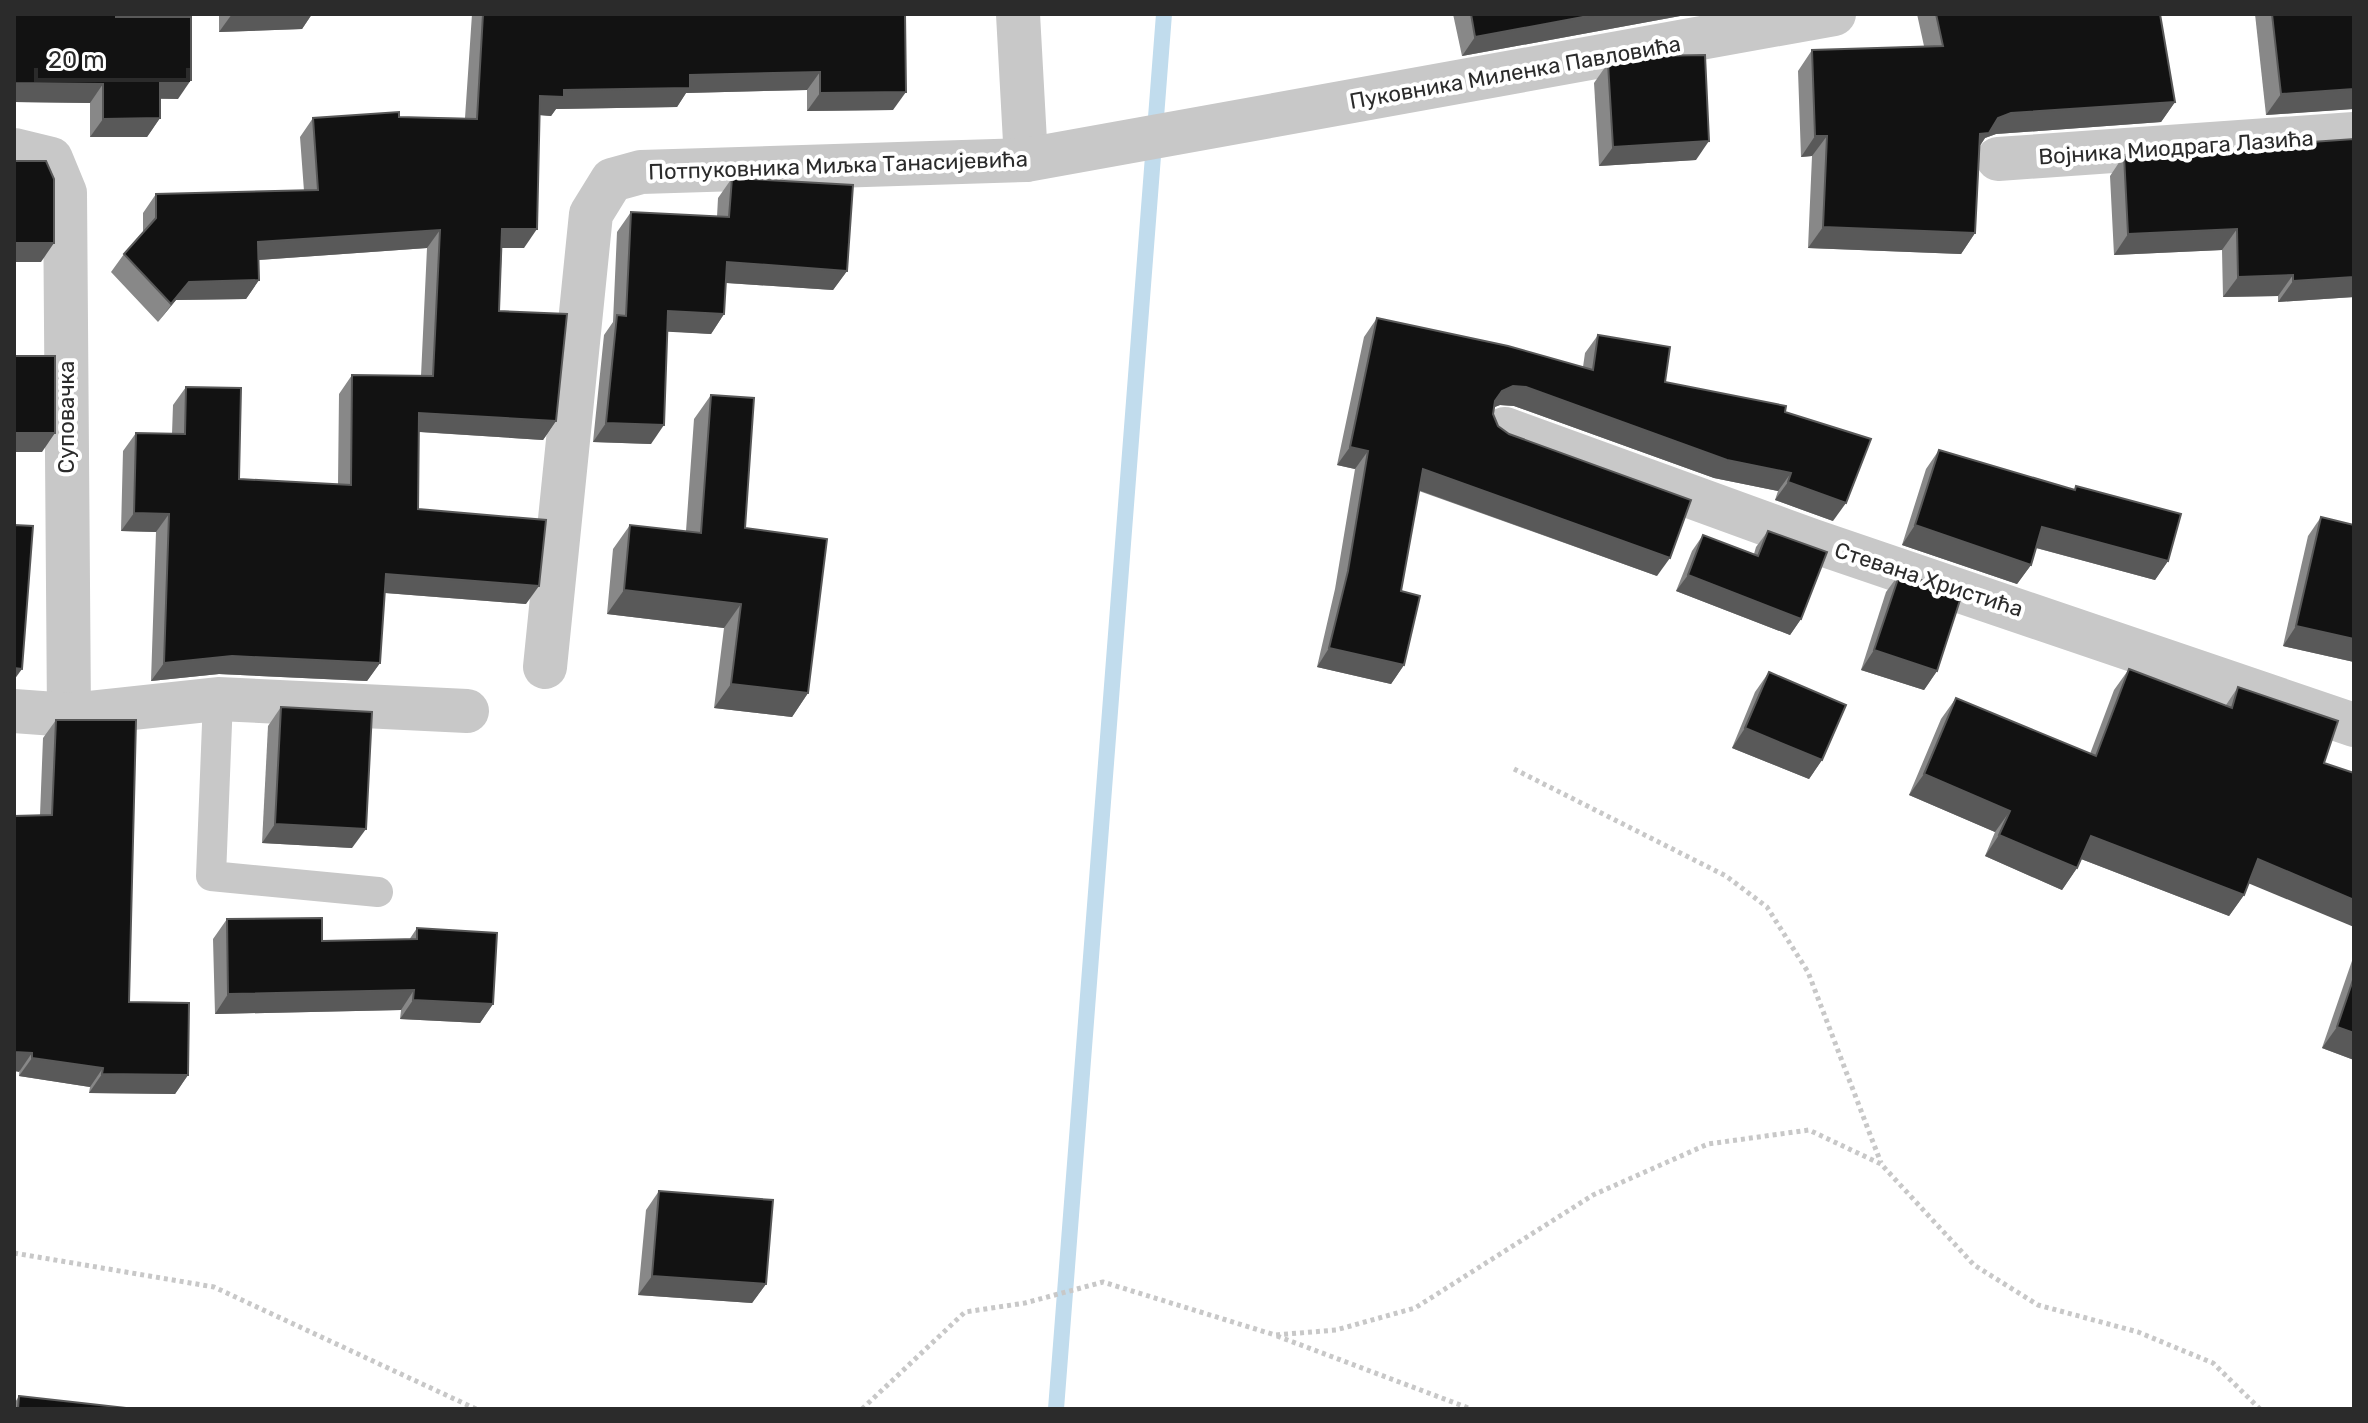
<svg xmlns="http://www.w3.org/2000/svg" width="2368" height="1423" font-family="Rubik,sans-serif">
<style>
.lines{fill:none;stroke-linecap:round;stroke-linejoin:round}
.stream{stroke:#c1dced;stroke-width:16}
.path{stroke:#c8c8c8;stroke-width:5;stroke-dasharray:4 4;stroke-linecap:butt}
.lane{stroke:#c8c8c8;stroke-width:30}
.street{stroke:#c8c8c8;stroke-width:44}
.wall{fill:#888}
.shaded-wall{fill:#595959}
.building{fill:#121212;stroke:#595959;stroke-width:2}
.labels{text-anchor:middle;stroke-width:8;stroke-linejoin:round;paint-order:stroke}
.street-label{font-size:22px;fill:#2b2b2b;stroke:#fff}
</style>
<rect width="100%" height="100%" fill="#fff"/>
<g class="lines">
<!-- stream -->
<path class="stream" d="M1056,1409L1164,14"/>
<!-- path -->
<g class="path">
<path d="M1514,769L1726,876L1767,907L1808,972L1881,1163"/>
<path d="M14,1253L214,1287L476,1409"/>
<path d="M1277,1336L1471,1409"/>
<path d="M862,1409L965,1312L1025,1303L1103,1282L1275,1335L1336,1330L1415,1308L1593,1195L1708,1144L1809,1130L1881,1164L1974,1265L2038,1305L2138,1332L2213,1363L2260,1409"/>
</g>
<!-- lane -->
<path class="lane" d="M218,699L211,876L378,892"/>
<!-- street -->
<g class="street">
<path d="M1018,14L1026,160"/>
<path d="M14,150L51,159L65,193L69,715"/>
<path d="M1998,159L2354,134"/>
<path d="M1505,429L1813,541L2354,725"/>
<path d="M545,667L591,214L612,180L641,172L1026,160L1834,14"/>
<path d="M14,711L69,715L218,699L467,711"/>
</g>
</g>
<!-- wall -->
<g class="wall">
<path d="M14,14L116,17L178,99H160V118L147,137H90V103L14,102Z"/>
<path d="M219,14H312L302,29L219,32Z"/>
<path d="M472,14H905L893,110L807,111V90L686,93L677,107L556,109L551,116L539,115L524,248H502L499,311L556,421L543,440L419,432L418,509L526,604L385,593L380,663L367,681L219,674L151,681L156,532L121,531L123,451L136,433L172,434L173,405L186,387L239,479L338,485L339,394L352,375L421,376L427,248L259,260V280L246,299L176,300L158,322L111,272L124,254L143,232V213L156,194L304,191L300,137L313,118L399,117L465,118Z"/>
<path d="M1453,14H1691L1462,56Z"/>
<path d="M1917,14H2160L2175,102L2161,122L1996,134L1985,138L1980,146L1975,233L1961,254L1808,248L1812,156L1801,157L1798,71L1812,50L1924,46Z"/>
<path d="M2255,14H2354L2352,109L2266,115Z"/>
<path d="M1608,63L1696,160L1599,166L1594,83Z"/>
<path d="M2354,139V297L2278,302V296L2223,297L2222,250L2114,255L2110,176L2124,155Z"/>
<path d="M732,178L847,271L833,290L726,283L724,314L711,334L667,331L651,444L593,442L604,335L613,322L617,232L631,212L717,217L718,198Z"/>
<path d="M1377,318L1583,367L1585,353L1598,335L1665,382L1785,412L1833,521L1775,500L1778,491L1714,478L1514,406L1500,405L1494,407L1493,414L1498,426L1657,576L1419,491L1401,591L1404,665L1391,684L1317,667L1335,589L1355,469L1337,465L1364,337Z"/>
<path d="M711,395L745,528L808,693L792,717L714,708L724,628L607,614L613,549L630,525L686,531L694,419Z"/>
<path d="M1939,450L2074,490L2076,486L2168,561L2155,580L2036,548L2031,565L2017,584L1902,545L1926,469Z"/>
<path d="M2321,517L2354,525V662L2283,646L2308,536Z"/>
<path d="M1768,531L1801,619L1790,635L1676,591L1692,551L1703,535L1754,554L1756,547Z"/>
<path d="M1900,573L1937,671L1924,690L1861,670L1886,592Z"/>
<path d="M2129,669L2226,705L2238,687L2249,883L2244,895L2229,916L2081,859L2077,868L2062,890L1985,856L1995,832L1909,795L1941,719L1956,698L2090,754L2114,690Z"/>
<path d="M1769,672L1822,760L1809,779L1732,748L1755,692Z"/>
<path d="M281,707L352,848L262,843L268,726Z"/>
<path d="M56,720L129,1002L188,1075L175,1094L89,1093L90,1087L19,1076L40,815L43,738Z"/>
<path d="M227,919L322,941L409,940L417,928L493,1004L480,1023L400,1019L401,1010L215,1014L213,939Z"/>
<path d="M2354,955V1060L2322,1048Z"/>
<path d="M659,1191L766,1284L752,1303L638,1295L646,1210Z"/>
<path d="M19,1396L135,1409H14V1404Z"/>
</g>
<!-- shaded-wall -->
<g class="shaded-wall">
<path d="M232,14H312L302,29L219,32Z"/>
<path d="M1599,14H1691L1462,56L1475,37Z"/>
<path d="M820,72L807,90L686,93L677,107L556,109L551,116L527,114L540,96L564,90L690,75Z"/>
<path d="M160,80H191L178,99L147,98Z"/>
<path d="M14,83L103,84L90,103L14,102Z"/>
<path d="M2354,89V109L2266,115L2281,94Z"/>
<path d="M906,92L893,110L807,111L820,93Z"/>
<path d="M2175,102L2161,122L1996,134L1985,138L1974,154L1980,134L1998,118L2011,113Z"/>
<path d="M160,118L147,137H90L103,119Z"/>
<path d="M1815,136H1827L1812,156L1801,157Z"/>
<path d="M1709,141L1696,160L1599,166L1613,147Z"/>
<path d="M1823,227L1975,233L1961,254L1808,248Z"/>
<path d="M502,229H537L524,248H489Z"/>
<path d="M2237,229L2222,250L2114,255L2128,234Z"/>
<path d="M440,230L427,248L245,261L258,242Z"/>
<path d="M14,243H54L41,262H14Z"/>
<path d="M727,262L847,271L833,290L713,282Z"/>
<path d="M2293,275L2278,296L2223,297L2238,277Z"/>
<path d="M2354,277V297L2278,302L2293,281Z"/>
<path d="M259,280L246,299L176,300L158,322L189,282Z"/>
<path d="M668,311L724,314L711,334L654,331Z"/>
<path d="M1513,386L1526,387L1791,473L1778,491L1714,478L1514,406L1500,405L1490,409L1502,391Z"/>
<path d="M419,413L556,421L543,440L406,431Z"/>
<path d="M606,423L664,425L651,444L593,442Z"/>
<path d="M14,433H55L42,452H14Z"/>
<path d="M1350,447L1368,451L1355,469L1337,465Z"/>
<path d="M1423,469L1670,558L1657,576L1410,487Z"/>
<path d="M1788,482L1846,503L1833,521L1775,500Z"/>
<path d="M134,513L169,514L156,532L121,531Z"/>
<path d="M1915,525L2031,565L2017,584L1902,545Z"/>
<path d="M2042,527L2168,561L2155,580L2029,546Z"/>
<path d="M386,574L539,586L526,604L373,592Z"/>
<path d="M1688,575L1801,619L1790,635L1676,591Z"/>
<path d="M624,590L741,604L724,628L607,614Z"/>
<path d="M2296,626L2354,639V662L2283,646Z"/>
<path d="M1329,648L1404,665L1391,684L1317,667Z"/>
<path d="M1874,650L1937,671L1924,690L1861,670Z"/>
<path d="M232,656L380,663L367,681L219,674L151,681L164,663Z"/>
<path d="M14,668L22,669L14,680Z"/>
<path d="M731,684L808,693L792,717L714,708Z"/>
<path d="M1745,728L1822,760L1809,779L1732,748Z"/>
<path d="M1924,774L2010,811L1995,832L1909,795Z"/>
<path d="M275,824L366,829L352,848L262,843Z"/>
<path d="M1999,835L2077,868L2062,890L1985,856Z"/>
<path d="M2091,836L2244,895L2229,916L2076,857Z"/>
<path d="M2258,859L2354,900V927L2243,881Z"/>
<path d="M414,990L401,1010L215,1014L228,994Z"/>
<path d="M413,1000L493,1004L480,1023L400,1019Z"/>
<path d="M2337,1027L2354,1033V1060L2322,1048Z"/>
<path d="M14,1052L32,1053L19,1072L14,1071Z"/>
<path d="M32,1058L103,1068L90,1087L19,1076Z"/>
<path d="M102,1074L188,1075L175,1094L89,1093Z"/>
<path d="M652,1276L766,1284L752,1303L638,1295Z"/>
</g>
<!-- building -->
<g class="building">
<path d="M14,14H116V17H191V80H160V118L103,119V84L14,83Z"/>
<path d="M483,14H905L906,92L820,93V72L690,75V88L564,90V97L540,96L537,229H502L499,311L567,314L556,421L419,413L418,509L546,520L539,586L386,574L380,663L232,656L164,663L169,514L134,513L136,433L185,434L186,387L241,388L239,479L351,485L352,375L433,376L440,230L258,242L259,280L189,282L171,304L124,254L156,218V194L318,190L313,118L399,112V117L477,119Z"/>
<path d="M1471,14H1599L1475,37Z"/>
<path d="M1936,14H2160L2175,102L2011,113L1998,118L1989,133L1980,134L1975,233L1823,227L1827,136H1815L1812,50L1943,46Z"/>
<path d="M2272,14H2354V89L2281,94Z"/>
<path d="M1705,55L1709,141L1613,147L1608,63L1647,56Z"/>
<path d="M2354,139V277L2293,281V275L2238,277L2237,229L2128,234L2124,155Z"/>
<path d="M14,161H46L54,179V243H14Z"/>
<path d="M732,178L853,185L847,271L727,262L724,314L668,311L664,425L606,423L617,315L626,316L631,212L729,217Z"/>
<path d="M1377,318L1508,346L1593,370L1598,335L1670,347L1665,382L1786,406L1785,412L1871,439L1846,503L1788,482L1791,473L1727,460L1526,387L1513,386L1502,391L1495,401L1493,414L1498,426L1509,434L1691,500L1670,558L1423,469L1401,591L1420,596L1404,665L1329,648L1348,571L1368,451L1350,447Z"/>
<rect x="14" y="356" width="41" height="77"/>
<path d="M711,395L754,398L745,528L827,539L808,693L731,684L741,604L624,590L630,525L701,533Z"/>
<path d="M1939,450L2075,490L2076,486L2181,514L2168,561L2042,527L2031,565L1915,525Z"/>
<path d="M2321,517L2354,525V639L2296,626Z"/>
<path d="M14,525L33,526L22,669L14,668Z"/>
<path d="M1768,531L1827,552L1801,619L1688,575L1703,535L1758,556Z"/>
<path d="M1900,573L1962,594L1937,671L1874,650Z"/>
<path d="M2129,669L2232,708L2238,687L2338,721L2324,763L2354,773V900L2258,859L2244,895L2091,836L2077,868L1999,835L2010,811L1924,774L1956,698L2096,756Z"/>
<path d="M1769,672L1846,705L1822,760L1745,728Z"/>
<path d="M281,707L372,712L366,829L275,824Z"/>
<path d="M56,720H136L129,1002L189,1003L188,1075L102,1074L103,1068L32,1058V1053L14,1052V816L52,815Z"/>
<path d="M322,918V941L417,939V928L497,933L493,1004L413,1000L414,990L228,994L227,919Z"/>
<path d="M2354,977V1033L2337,1027Z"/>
<path d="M659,1191L773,1200L766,1284L652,1276Z"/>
<path d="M19,1396L135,1409H18Z"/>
</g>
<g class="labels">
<!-- street labels -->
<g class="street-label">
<text transform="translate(1515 72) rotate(-10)" y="8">Пуковника Миленка Павловића</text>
<text transform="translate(2176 147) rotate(-4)" y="8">Војника Миодрага Лазића</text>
<text transform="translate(838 165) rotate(-2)" y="8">Потпуковника Миљка Танасијевића</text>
<text transform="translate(66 417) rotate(-90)" y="8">Суповачка</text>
<text transform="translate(1929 579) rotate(18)" y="8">Стевана Христића</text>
</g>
</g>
<!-- border -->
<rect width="2368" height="1423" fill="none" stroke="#2b2b2b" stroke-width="32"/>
<!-- scale -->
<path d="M36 68v12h152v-12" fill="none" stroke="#2b2b2b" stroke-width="4"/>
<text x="48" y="68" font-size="24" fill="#2b2b2b" stroke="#ffffff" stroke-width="6" paint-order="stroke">20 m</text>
</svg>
